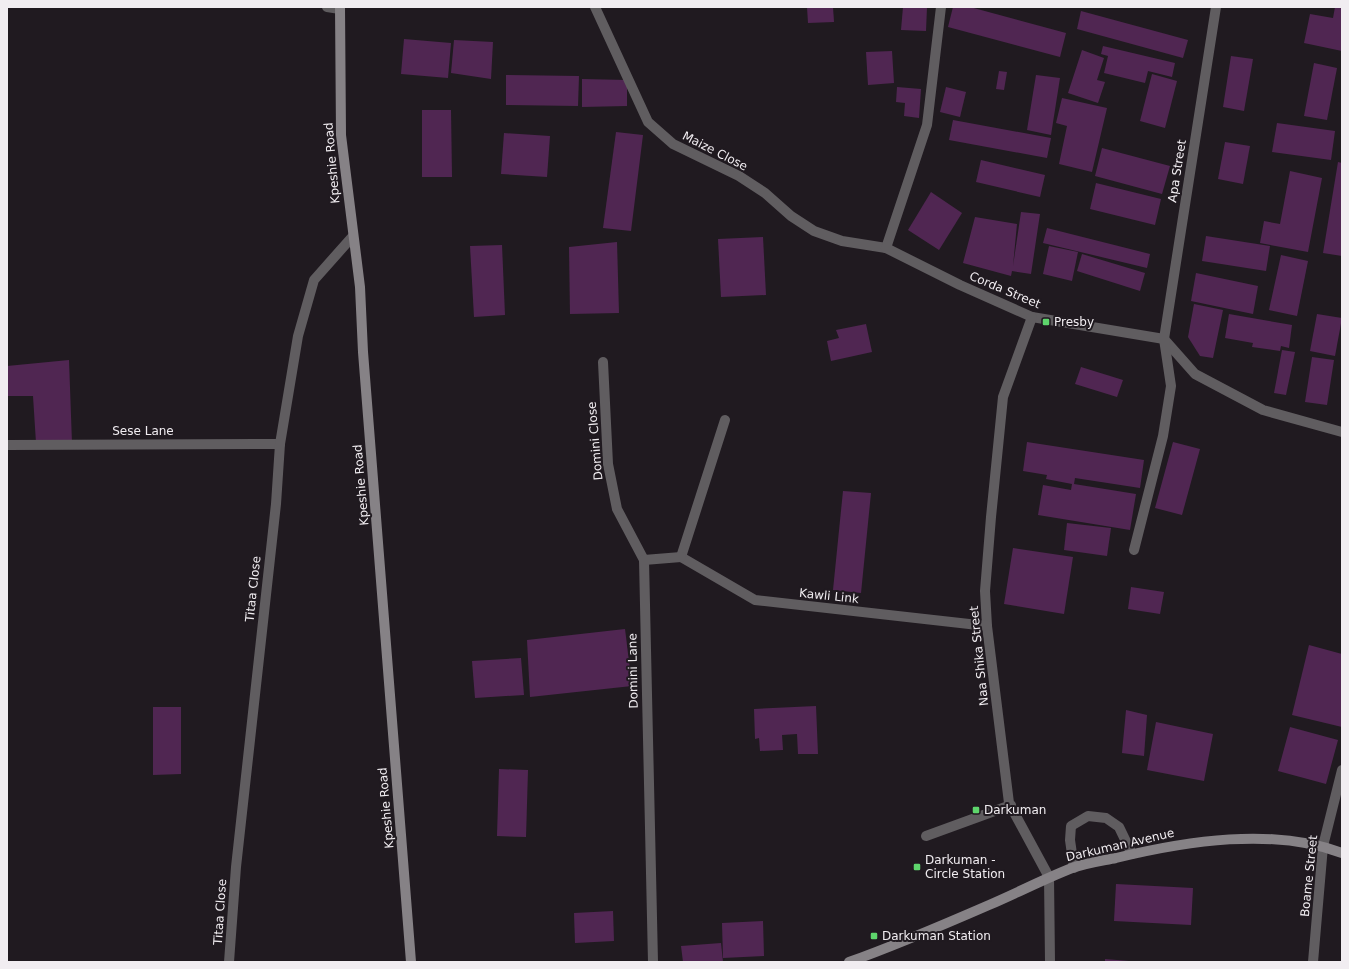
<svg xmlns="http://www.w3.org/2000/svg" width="1349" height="969" font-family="'DejaVu Sans',sans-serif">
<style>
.building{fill:#502652}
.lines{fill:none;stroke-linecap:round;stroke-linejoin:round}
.lane{stroke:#605d60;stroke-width:10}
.street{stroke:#605d60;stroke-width:10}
.secondary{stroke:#868286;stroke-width:10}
.poi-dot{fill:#5ed56c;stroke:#201a20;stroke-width:1.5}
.labels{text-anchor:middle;stroke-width:4;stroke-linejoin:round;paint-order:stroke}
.street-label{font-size:12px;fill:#f1edf1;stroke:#201a20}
.poi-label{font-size:12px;fill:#f1edf1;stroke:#201a20;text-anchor:start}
</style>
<rect width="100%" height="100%" fill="#201a20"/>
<!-- building -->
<g class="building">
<path d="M807,7H833L834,22L808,23Z"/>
<path d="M903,7H927L926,31L901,30Z"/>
<path d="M953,7H970L1066,33L1060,57L948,27Z"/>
<path d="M1335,7H1342V51L1304,43L1310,14L1333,18Z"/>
<path d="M1081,11L1188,40L1183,58L1077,29Z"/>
<path d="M404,39L451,43L448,78L401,74Z"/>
<path d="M454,40L493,42L491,79L451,73Z"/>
<path d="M1103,46L1175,63L1172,77L1148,71L1145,83L1104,73L1108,56L1101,54Z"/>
<path d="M1082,50L1104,58L1097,80L1105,82L1098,103L1068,93Z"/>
<path d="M892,51L894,83L868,85L866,52Z"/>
<path d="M1231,56L1253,59L1244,111L1223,107Z"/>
<path d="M1314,63L1337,68L1327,120L1304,116Z"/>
<path d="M999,71L1007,72L1004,90L996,89Z"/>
<path d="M1152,74L1177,81L1165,128L1140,121Z"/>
<path d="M506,75L579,76L578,106L506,105Z"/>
<path d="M1036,75L1060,78L1051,135L1027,130Z"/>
<path d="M582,79L627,80V106L582,107Z"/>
<path d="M897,87L921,89L919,118L904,116L905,103L896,102Z"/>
<path d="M946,87L966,92L960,117L940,112Z"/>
<path d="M1062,98L1107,108L1092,172L1059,164L1067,126L1056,123Z"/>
<path d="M422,110H451L452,177H422Z"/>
<path d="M953,120L1051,138L1047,158L949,140Z"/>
<path d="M1277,123L1335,131L1331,160L1272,152Z"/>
<path d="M616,132L643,135L631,231L603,228Z"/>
<path d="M504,133L550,136L547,177L501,174Z"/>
<path d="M1225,142L1250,146L1243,184L1218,179Z"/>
<path d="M1102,148L1170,166L1162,194L1095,176Z"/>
<path d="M981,160L1045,175L1040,197L976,182Z"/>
<path d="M1338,162L1342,163V256L1323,253Z"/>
<path d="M1290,171L1322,178L1308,252L1260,243L1264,221L1280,224Z"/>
<path d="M1096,183L1161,199L1155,225L1090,209Z"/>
<path d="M931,192L962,213L939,250L908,230Z"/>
<path d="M1021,212L1040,214L1031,274L1012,271L1011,276L963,263L975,217L1017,224L1013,266Z"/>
<path d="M1047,228L1150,254L1147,268L1043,243Z"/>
<path d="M1206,236L1270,246L1266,271L1202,261Z"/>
<path d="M763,237L766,295L721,297L718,239Z"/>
<path d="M617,242L619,313L570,314L569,247Z"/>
<path d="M502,245L505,315L474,317L470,246Z"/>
<path d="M1049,246L1078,252L1072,281L1043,274Z"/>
<path d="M1082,254L1145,273L1140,291L1077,271Z"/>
<path d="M1281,255L1308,261L1297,316L1269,310Z"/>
<path d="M1196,273L1258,286L1253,314L1191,301Z"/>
<path d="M1194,304L1223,310L1213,358L1200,356L1188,337Z"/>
<path d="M1229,314L1292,325L1289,348L1281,346L1280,351L1252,347L1253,343L1225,338Z"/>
<path d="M1317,314L1342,318L1335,356L1310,351Z"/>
<path d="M866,324L872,352L831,361L827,341L839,338L836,330Z"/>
<path d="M1282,350L1295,352L1286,395L1274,393Z"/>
<path d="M1312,357L1334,360L1327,405L1305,402Z"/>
<path d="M69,360L72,443H36L33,396H7V366Z"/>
<path d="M1081,367L1123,380L1117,397L1075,384Z"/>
<path d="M1027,442L1144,460L1140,488L1075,478L1074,484L1136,494L1130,530L1038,515L1043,485L1071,490L1072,484L1046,479L1047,475L1023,471Z"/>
<path d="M1173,442L1200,449L1182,515L1155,508Z"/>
<path d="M843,491L871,493L861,593L833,590Z"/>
<path d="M1067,523L1111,528L1107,556L1064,550Z"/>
<path d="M1013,548L1073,557L1064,614L1004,604Z"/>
<path d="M1131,587L1164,592L1160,614L1128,609Z"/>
<path d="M625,629L632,686L530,697L527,640Z"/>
<path d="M1309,645L1342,654V727L1292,715Z"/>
<path d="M521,658L524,695L475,698L472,661Z"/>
<path d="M816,706L818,754H798L797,734L782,735L783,750L760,751L759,738L755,739L754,709Z"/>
<path d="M153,707H181V774L153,775Z"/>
<path d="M1126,710L1147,715L1144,756L1122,753Z"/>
<path d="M1156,722L1213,734L1204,781L1147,770Z"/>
<path d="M1290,727L1338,740L1326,784L1278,771Z"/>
<path d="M499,769L528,770L526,837L497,836Z"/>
<path d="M1116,884L1193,888L1191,925L1114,921Z"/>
<path d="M613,911L614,941L575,943L574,913Z"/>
<path d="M763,921L764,956L723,958L722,923Z"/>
<path d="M721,943L723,962H683L681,946Z"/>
<path d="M1105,959L1129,961V962H1105Z"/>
</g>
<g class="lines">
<!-- lane -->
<g class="lane">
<path d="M926,836L1011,805"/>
<path d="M1074,868L1070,840L1071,826L1088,816L1106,818L1119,827L1132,854"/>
</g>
<!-- street -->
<g class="street">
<path d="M327,7L340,9"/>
<path d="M595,7L648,122L673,144L739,176L765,193L791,216L814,231L842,241L886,248"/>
<path d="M941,7L927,125L886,248L960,285L1032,317L1164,339L1195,374L1263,410L1342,432"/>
<path d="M1032,317L1003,397L991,517L985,591L987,626L1009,803L1049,877L1050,962"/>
<path d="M603,362L608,464L617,509L644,560L653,962"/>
<path d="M7,445L280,444"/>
<path d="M1134,550L1163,436L1171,386L1164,339L1216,7"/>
<path d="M681,557L755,600L987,626"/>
<path d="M681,557L725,420"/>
<path d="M644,560L681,557"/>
<path d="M229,962L236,867L276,504L280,444L298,336L314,280L353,236"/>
<path d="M1313,962L1323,846L1342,770"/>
</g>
<!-- secondary -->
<g class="secondary">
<path d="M340,7L341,135L360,287L363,352L411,962"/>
<path d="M849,962C897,945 943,925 989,905C1017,893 1044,879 1072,868C1086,863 1101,861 1116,858C1186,841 1273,827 1342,853"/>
</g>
</g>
<!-- markers -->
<g class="poi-dot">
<rect x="1042" y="318" width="8" height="8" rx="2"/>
<rect x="972" y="806" width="8" height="8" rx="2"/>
<rect x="913" y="863" width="8" height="8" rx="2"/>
<rect x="870" y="932" width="8" height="8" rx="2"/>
</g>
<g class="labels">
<!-- street labels -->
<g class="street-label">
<text transform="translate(715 151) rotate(27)" y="4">Maize Close</text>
<text transform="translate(332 163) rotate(-95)" y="4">Kpeshie Road</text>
<text transform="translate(1177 171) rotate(-81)" y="4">Apa Street</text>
<text transform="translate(1005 290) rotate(23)" y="4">Corda Street</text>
<text x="143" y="435">Sese Lane</text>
<text transform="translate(595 441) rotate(-95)" y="4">Domini Close</text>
<text transform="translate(361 485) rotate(-95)" y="4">Kpeshie Road</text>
<text transform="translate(253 589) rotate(-84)" y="4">Titaa Close</text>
<text transform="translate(829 596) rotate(6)" y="4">Kawli Link</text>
<text transform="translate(979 656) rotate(-96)" y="4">Naa Shika Street</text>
<text transform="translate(633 671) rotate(-91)" y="4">Domini Lane</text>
<text transform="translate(386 808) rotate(-95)" y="4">Kpeshie Road</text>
<text transform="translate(1120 845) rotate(-13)" y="4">Darkuman Avenue</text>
<text transform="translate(1309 876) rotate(-84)" y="4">Boame Street</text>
<text transform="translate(220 912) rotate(-86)" y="4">Titaa Close</text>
</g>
<!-- poi labels -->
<g class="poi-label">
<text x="1054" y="326">Presby</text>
<text x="984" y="814">Darkuman</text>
<text x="925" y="864">Darkuman -<tspan x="925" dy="14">Circle Station</tspan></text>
<text x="882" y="940">Darkuman Station</text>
</g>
</g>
<!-- border -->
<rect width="1349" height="969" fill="none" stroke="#f1edf1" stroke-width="16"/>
</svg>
